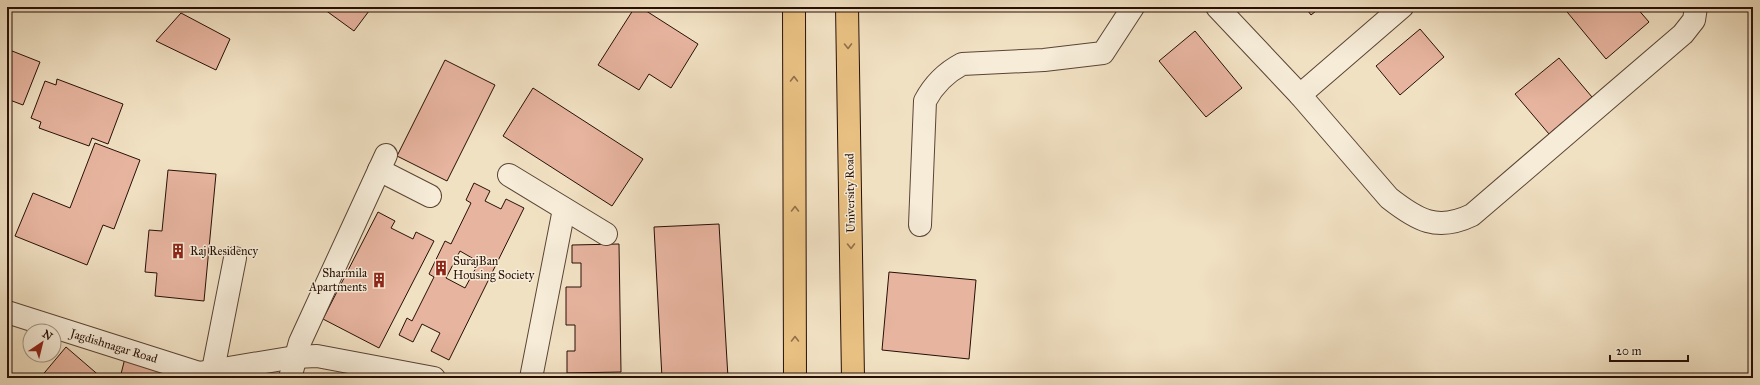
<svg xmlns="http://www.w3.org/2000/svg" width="1760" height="385" font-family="'IM FELL Great Primer',serif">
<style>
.building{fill:#e7b49f;stroke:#270f06;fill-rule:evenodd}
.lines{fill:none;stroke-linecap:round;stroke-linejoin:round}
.minor-casing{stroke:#5a4435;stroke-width:24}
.major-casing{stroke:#270f06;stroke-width:24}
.minor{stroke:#f6ecd8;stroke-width:22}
.major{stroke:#e8c082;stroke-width:22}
.oneway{stroke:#91704a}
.labels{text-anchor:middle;stroke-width:3;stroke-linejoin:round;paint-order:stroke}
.street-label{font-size:12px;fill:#270f06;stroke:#f6ecd8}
.poi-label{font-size:12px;fill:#270f06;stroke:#f6ecd8;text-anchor:start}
</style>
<rect width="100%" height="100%" fill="#f1e1c3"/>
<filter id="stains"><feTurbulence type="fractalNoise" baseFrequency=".005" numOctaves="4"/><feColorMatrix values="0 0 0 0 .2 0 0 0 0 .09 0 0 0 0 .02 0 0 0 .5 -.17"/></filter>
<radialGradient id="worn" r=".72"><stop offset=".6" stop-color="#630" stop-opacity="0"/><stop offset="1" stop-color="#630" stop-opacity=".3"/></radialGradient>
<!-- building -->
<g class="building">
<path d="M321,7H372L354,31Z"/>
<path d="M635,7H640L698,44L671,88L649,74L639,90L598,65Z"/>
<path d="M1305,7H1321L1311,15Z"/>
<path d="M1563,7H1636L1649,22L1606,59Z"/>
<path d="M181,13L230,39L216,70L156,41Z"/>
<path d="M1420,29L1444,57L1400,95L1376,66Z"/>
<path d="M1195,31L1242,88L1206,117L1159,61Z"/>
<path d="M7,49L40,62L23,105L7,99Z"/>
<path d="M1559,58L1592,97L1549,134L1515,94Z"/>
<path d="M445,60L495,85L447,181L397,156Z"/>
<path d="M57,79L123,104L108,144L92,138L89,146L39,128L41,122L31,118L45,81L56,85Z"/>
<path d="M533,88L643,159L612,206L503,136Z"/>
<path d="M95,143L140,160L114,229L103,225L87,265L15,236L33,193L70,208Z"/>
<path d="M168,170L216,174L204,301L155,296L157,273L145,272L149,230L162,231Z"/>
<path d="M474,183L490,191L485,201L501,209L506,199L524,208L449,360L431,351L440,333L422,324L413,342L399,335L407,318L412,321L434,277L429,274L445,241L451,244L471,203L466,200ZM460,251L479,262L465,288L446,278Z"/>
<path d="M378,212L395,221L391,228L413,239L416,232L434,241L379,348L323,319Z"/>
<path d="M719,224L728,378H662L654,227Z"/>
<path d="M619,244L621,372L567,373V351H575V325H566V287H581V263H572V245Z"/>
<path d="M889,272L976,280L969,359L882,350Z"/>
<path d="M66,347L102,378H40Z"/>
<path d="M126,354L174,370L171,378H120Z"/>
</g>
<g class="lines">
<!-- minor casing -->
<g class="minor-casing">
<g id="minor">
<path d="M1217,7L1300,95L1389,198C1417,220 1437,232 1472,215L1683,34L1694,20L1696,7"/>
<path d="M1300,95L1402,7"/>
<path d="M379,170L430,196"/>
<path d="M509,175L606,234"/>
<path d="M920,225L925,101C934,84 945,73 962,64L1044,60L1103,53L1133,7"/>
<path d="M7,312L199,373"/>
<path d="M213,370L235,258"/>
<path d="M194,378L199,373L295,357L317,356L434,378"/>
<path d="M290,378L300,342L386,155"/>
<path d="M531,378L564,209"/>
</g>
</g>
<!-- major casing -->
<g class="major-casing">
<g id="major">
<path d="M794,7L795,378"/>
<path d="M847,7L853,378"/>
</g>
</g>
<!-- minor -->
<use href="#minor" class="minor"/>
<!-- major -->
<use href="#major" class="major"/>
</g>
<!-- one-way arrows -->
<defs><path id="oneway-chevron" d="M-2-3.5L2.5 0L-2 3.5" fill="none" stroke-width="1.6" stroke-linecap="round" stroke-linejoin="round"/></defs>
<g class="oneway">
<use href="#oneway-chevron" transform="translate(848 46) rotate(89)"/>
<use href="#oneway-chevron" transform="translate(794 79) rotate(-90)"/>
<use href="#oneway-chevron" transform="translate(795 209) rotate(-90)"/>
<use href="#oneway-chevron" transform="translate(851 246) rotate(89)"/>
<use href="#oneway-chevron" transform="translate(795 339) rotate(-90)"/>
</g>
<!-- icons -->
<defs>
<g id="building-bare" transform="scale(1.2)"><path d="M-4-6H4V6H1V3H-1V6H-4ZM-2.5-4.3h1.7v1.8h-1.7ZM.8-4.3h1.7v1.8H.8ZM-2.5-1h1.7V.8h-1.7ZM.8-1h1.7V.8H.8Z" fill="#8f2418" stroke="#f6ecd8" stroke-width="2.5" paint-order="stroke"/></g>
</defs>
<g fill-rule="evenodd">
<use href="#building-bare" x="178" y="251"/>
<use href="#building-bare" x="441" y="268"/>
<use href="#building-bare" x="379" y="280"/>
</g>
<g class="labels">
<!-- street labels -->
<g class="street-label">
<text transform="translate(850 193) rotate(-91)" y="4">University Road</text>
<text transform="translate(114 346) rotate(17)" y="4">Jagdishnagar Road</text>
</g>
<!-- poi labels -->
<g class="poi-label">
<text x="190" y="255">Raj Residency</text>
<text x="453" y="265">SurajBan<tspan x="453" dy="14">Housing Society</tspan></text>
<text x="367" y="277" text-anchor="end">Sharmila<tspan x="367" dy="14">Apartments</tspan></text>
</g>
</g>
<!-- margin -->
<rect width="1760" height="385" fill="none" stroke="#f1e1c3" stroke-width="24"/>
<rect x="8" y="8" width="1744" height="369" fill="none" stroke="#270f06" stroke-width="2"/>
<rect x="12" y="12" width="1736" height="361" fill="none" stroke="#270f06"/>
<!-- north arrow -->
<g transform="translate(42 343) rotate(35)"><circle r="19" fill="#f6ecd8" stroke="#a39484"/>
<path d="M0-3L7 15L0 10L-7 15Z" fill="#8f2418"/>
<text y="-6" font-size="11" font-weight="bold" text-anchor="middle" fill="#270f06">N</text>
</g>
<!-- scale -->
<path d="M1610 355v6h78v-6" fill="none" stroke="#270f06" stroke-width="2"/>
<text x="1616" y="355" font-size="12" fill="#270f06" stroke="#f6ecd8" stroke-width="3" paint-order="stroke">20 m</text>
<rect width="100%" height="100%" filter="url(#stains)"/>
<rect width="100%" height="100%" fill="url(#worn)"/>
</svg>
